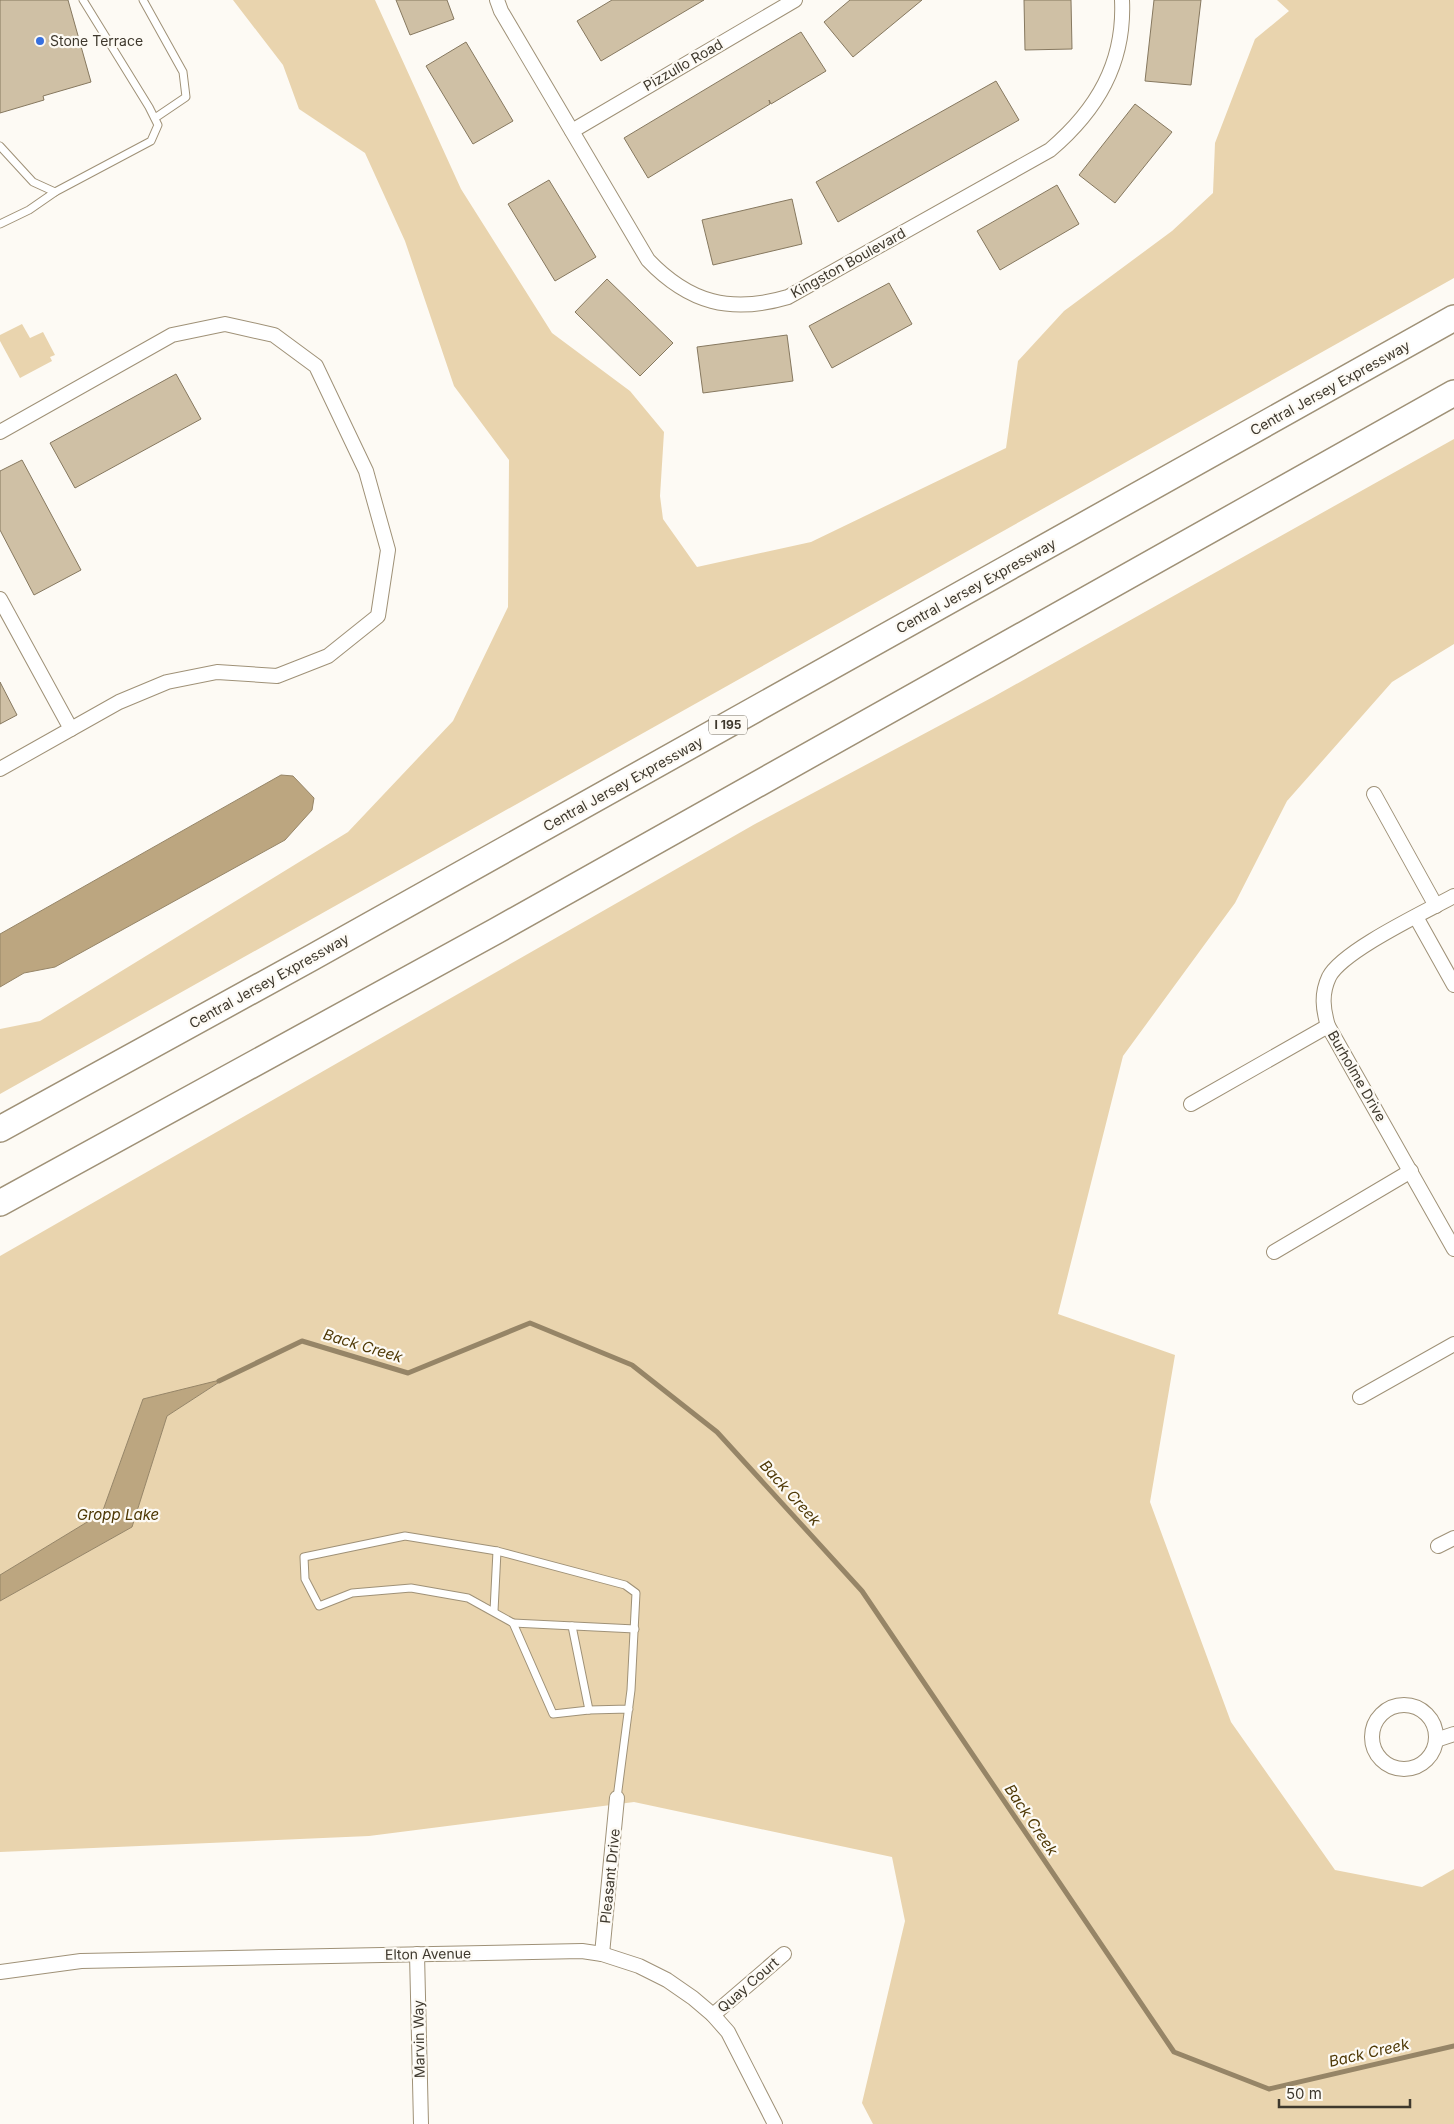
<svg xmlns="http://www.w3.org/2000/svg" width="1454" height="2124" font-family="Inter,sans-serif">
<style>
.green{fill:#e9d4ae}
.water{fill:#bca680;stroke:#968567}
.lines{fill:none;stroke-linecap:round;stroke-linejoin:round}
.stream{stroke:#968567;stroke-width:5}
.building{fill:#cfc0a5;stroke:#86785f}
.service-casing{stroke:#9f9177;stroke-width:9}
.minor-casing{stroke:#9f9177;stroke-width:16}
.motorway-casing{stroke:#9f9177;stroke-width:28}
.service{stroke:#fff;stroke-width:7}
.minor{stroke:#fff;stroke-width:14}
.motorway{stroke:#fff;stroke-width:25}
.poi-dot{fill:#376fde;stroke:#fdfaf4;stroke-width:2}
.labels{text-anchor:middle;stroke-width:4.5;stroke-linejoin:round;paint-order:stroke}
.shield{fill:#fdfaf4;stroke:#777269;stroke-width:1}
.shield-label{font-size:12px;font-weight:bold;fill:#3e382d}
.poi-label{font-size:14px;fill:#3e382d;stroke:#fdfaf4;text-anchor:start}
.street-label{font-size:14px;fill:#3e382d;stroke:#fdfaf4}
.water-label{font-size:15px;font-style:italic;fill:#4e3805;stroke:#fdfaf4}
</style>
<rect width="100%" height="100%" fill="#fdfaf4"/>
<!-- green -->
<g class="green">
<path d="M233,0H375L461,189L552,333L630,391L664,432L660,496L663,519L697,567L811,542L1006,448L1018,361L1064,311L1172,231L1213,193L1215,143L1255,39L1289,11L1277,0H1454V278L0,1094V1029L40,1021L348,832L453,721L508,607L509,460L454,386L405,241L365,153L299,109L283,65Z"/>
<path d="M22,324L30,338L43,332L55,355L50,357L52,361L20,378L0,341V335Z"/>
<path d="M1454,439V644L1392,682L1287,801L1235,903L1123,1056L1058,1314L1175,1355L1150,1502L1231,1722L1335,1870L1422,1887L1454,1869V2124H873L862,2103L905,1921L892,1857L634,1802L369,1836L0,1852V1601L132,1527L167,1416L223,1380L143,1399L102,1513L0,1575V1256L755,824L993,697Z"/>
</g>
<!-- water -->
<g class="water">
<path d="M281,775L293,776L314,798L312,810L285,840L55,967L24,973L0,987V934Z"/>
<path d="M224,1379L167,1416L132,1527L0,1601V1575L102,1513L143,1399Z"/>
</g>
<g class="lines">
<!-- stream -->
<path class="stream" d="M219,1381L302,1341L408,1373L530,1323L632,1365L717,1432L862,1591L1174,2052L1269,2089L1454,2046"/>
</g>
<!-- building -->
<g class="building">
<path d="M0,0H68L91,82L43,96L44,100L0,113Z"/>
<path d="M396,0H447L454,19L410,35Z"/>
<path d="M612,0H704L601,61L577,21Z"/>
<path d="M850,0H922L853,57L824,22Z"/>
<path d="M1024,0H1071L1072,49L1025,50Z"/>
<path d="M1154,0H1201L1191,85L1145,81Z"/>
<path d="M801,32L826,71L771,104L769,100L770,104L648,178L624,138Z"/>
<path d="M466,42L513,121L473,144L426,66Z"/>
<path d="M996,81L1019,120L838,222L816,182Z"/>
<path d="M1135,104L1172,132L1115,203L1079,175Z"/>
<path d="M549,180L596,257L555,281L508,204Z"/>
<path d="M1057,185L1079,224L1000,270L977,231Z"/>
<path d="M792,199L802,244L713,265L702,220Z"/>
<path d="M607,279L673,343L640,376L575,312Z"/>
<path d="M889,283L912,324L832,368L809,326Z"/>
<path d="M787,335L793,381L703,393L697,347Z"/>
<path d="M176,374L201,419L75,488L50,443Z"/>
<path d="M22,460L81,570L34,595L0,530V471Z"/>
<path d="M0,682L17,715L0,724Z"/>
</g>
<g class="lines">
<!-- service casing -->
<g class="service-casing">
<g id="service">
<path d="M143,0L183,72L186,97L155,118"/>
<path d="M0,146L33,182L55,192L151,141L158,125L149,107L83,0"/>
<path d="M0,224L29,210L55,192"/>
<path d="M494,1611L497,1551"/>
<path d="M513,1623L635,1629"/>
<path d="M572,1626L589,1710"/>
<path d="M617,1798L631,1690L636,1593L625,1585L497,1551L405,1536L304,1557L305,1579L319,1606L352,1593L411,1588L468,1598L513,1623L553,1714L589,1710L629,1709"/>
</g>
</g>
<!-- minor casing -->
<g class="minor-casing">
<g id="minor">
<path d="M497,0L501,11L648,260C689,303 731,314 788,297L1050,150C1097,110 1125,63 1122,0"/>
<path d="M572,131L795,0"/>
<path d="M0,432L172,335L225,324L274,335L316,366L366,471L388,550L378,616L328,656L277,676L217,672L167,682L119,702L71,729"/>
<path d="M0,599L71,729L0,769"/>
<path d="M1374,794L1436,906"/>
<path d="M1454,896C1425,912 1342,951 1329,977C1321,994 1323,1009 1328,1026L1454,1249"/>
<path d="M1416,917L1454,985"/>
<path d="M1191,1104L1328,1026"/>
<path d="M1274,1252L1411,1171"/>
<path d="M1360,1397L1454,1344"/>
<path d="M1438,1546L1454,1538"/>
<circle cx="1404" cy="1737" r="32"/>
<path d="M1436,1740L1454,1734"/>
<path d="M417,1954L421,2124"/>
<path d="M602,1954L617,1798"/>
<path d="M0,1972L81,1961L582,1951L602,1954L639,1966L667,1980L693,1998L713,2015L728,2032L775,2124"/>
<path d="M713,2015L784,1954"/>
</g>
</g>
<!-- motorway casing -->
<g class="motorway-casing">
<g id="motorway">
<path d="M0,1129L313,957L1454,318"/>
<path d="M0,1203L496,931L1454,393"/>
</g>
</g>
<!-- service -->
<use href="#service" class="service"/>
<!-- minor -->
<use href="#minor" class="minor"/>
<!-- motorway -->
<use href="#motorway" class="motorway"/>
</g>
<!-- markers -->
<circle class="poi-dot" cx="40" cy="41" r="5"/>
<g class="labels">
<!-- shield labels -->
<rect class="shield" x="709" y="715.5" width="38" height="19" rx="4"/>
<g class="shield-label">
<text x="728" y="729">I 195</text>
</g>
<!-- poi labels -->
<g class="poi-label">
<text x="50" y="46">Stone Terrace</text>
</g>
<!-- street labels -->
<g class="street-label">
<text transform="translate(683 65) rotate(-30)" y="5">Pizzullo Road</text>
<text transform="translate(848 263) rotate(-29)" y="5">Kingston Boulevard</text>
<text transform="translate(1330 388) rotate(-29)" y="5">Central Jersey Expressway</text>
<text transform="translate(976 586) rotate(-29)" y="5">Central Jersey Expressway</text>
<text transform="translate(623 784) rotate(-29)" y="5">Central Jersey Expressway</text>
<text transform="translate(269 981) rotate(-29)" y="5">Central Jersey Expressway</text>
<text transform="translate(1357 1076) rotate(60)" y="5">Burholme Drive</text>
<text transform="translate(610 1876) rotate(-84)" y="5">Pleasant Drive</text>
<text transform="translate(428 1954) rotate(-1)" y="5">Elton Avenue</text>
<text transform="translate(748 1985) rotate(-41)" y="5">Quay Court</text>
<text transform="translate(419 2039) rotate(-91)" y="5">Marvin Way</text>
</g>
<!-- water labels -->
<g class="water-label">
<text transform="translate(363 1346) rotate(17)" y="5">Back Creek</text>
<text transform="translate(790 1493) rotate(48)" y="5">Back Creek</text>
<text x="118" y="1520">Gropp Lake</text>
<text transform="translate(1031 1820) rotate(56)" y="5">Back Creek</text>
<text transform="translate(1369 2053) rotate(-13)" y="5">Back Creek</text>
</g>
</g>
<!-- scale -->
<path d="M1279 2099v8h131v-8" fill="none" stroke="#3e382d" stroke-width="2.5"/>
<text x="1286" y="2099" font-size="15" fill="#3e382d" stroke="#fdfaf4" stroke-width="4" paint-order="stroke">50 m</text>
</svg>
